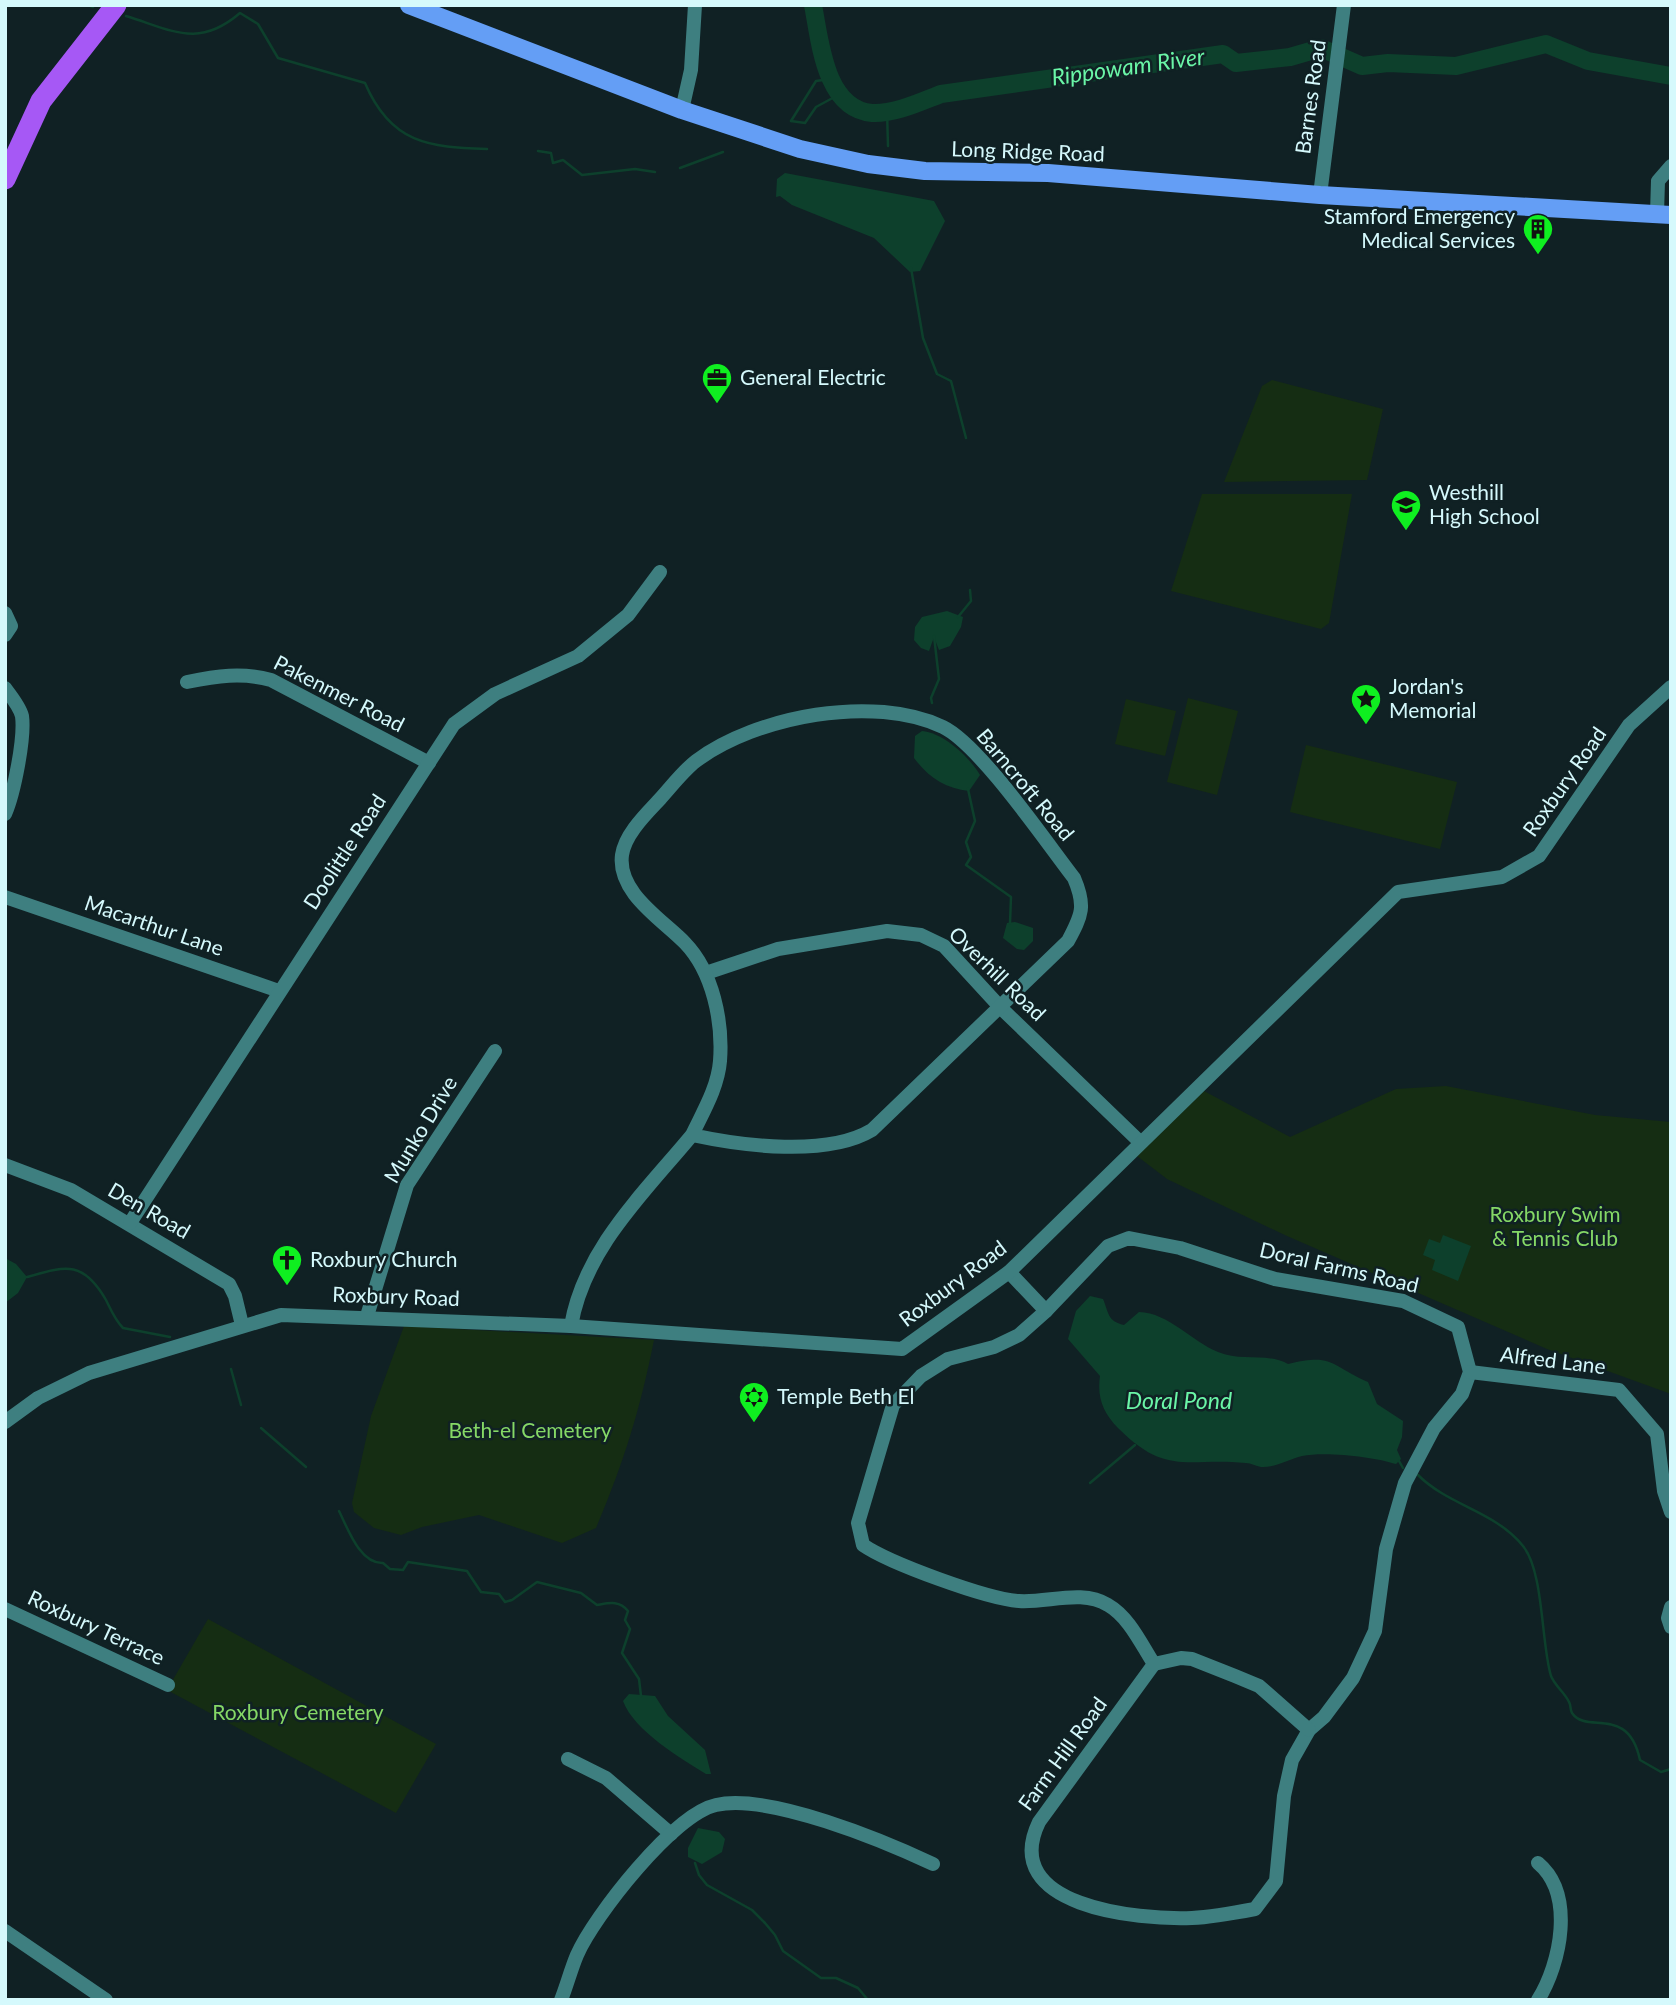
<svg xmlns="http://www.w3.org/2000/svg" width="1676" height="2005" font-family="Lato,sans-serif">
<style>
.green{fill:#152d13}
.water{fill:#0d402c}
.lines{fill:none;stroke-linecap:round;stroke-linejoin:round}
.stream{stroke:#0d402c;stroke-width:2.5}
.river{stroke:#0d402c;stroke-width:18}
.minor{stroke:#3e7f80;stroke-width:14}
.major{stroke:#649ef5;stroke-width:18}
.highway{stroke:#a658f5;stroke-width:21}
.labels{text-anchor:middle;stroke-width:5;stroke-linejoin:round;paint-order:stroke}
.street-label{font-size:21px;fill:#d5f9fc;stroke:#102124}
.poi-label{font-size:21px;fill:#d5f9fc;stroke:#102124;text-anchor:start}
.park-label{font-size:21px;fill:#85d866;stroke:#102124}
.water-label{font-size:23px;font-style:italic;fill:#6af6a7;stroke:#102124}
</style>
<rect width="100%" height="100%" fill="#102124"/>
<!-- green -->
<g class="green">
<path d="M1272,380L1383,409L1367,480L1224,482L1262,386Z"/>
<path d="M1202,494H1352L1329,623L1321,629L1171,591Z"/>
<path d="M1188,698L1238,711L1217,795L1167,782Z"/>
<path d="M1126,699L1176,711L1165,756L1115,744Z"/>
<path d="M1306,745L1457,782L1440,849L1290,812Z"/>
<path d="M1446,1086L1595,1115L1671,1122V1394L1547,1349L1287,1236L1167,1179L1137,1156L1204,1091L1290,1137L1396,1089Z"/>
<path d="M404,1326L654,1340C640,1410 624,1462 596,1528L562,1543L479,1515L422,1527L401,1535L374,1528L354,1512L352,1503L371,1416Z"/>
<path d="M208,1619L436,1744L396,1813L167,1690Z"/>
</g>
<!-- water -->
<g class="water">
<path d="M785,173L934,201L945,221L920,271L910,272L874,238L792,205L780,196L776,197L777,179Z"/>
<path d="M947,611L963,617L961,627L950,646L939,650L934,637L929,651L921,648L914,640L915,627L922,617Z"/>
<path d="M922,731C944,733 969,757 980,775L969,791C945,788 929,778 914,758L915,736Z"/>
<path d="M1015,922L1033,928V941L1024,950L1017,949L1003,938L1007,923Z"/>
<path d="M1443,1235L1471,1246L1458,1281L1432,1270L1435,1260L1423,1255L1429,1239L1440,1243Z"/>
<path d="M5,1258L16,1264L27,1277L18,1293L5,1303Z"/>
<path d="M1090,1296L1103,1299C1109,1313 1107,1321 1124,1325L1139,1312C1169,1313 1191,1341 1218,1352C1241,1362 1266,1352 1288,1364C1334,1353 1329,1365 1368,1382L1377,1404L1403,1421L1402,1437L1397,1450L1401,1459L1396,1464C1375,1457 1325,1451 1302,1456C1290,1459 1274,1468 1261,1467C1256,1466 1251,1463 1246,1463C1187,1457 1167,1477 1118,1428C1103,1412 1097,1398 1100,1376L1068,1339L1076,1311Z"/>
<path d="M629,1694L655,1696L668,1716L705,1750L711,1774H706C682,1759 634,1731 623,1701Z"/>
<path d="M698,1828L719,1832L725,1839L722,1852L702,1864L688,1857V1848Z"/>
</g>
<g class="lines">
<!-- stream -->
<g class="stream">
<path d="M88,5L93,7"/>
<path d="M126,16C172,30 198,49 240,13L258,24L278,58L365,83C391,144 429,147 487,149"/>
<path d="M887,111L888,146"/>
<path d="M791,121L816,81L830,79"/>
<path d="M791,121L805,123L816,107L840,94"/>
<path d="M538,151L551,153L553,163L563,160L582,175L635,169L655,172"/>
<path d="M680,168L723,152"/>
<path d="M911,268L923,338L937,374L951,381L966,438"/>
<path d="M958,617L971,601L970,590"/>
<path d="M932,703L931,698L939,679L934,636"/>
<path d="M968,789L975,821L966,842L971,857L966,865L1011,897L1010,923"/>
<path d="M27,1277C66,1266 83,1260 106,1300C111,1310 115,1320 123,1328L170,1337"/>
<path d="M231,1369L241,1405"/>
<path d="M261,1428L306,1467"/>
<path d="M1399,1461L1403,1468"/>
<path d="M1418,1475C1449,1506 1495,1511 1523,1546C1544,1572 1541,1643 1551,1676C1555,1686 1565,1693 1569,1702C1571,1705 1570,1710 1572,1713C1587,1735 1628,1704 1640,1760L1661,1772L1671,1769"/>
<path d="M1090,1483L1135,1445"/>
<path d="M339,1511C348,1529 360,1564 383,1563L390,1569L403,1570L408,1562L467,1571L481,1592L499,1594L505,1602L512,1600L537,1582L581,1593L597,1605C609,1603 619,1600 628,1611L625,1620L630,1629L622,1653L639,1679L641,1696"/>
<path d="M695,1863L699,1875L707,1885L752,1910L765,1923L775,1935L783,1951L821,1978H836L858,1988L868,2000"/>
</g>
<!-- river -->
<path class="river" d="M813,5C820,41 825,109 872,113C895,114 920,102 941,94L1223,54L1236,63L1290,57L1321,48L1362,66L1388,63L1456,66L1546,44L1588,61L1671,76"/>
<!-- minor -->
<g class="minor">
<path d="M682,110L691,70L695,5"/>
<path d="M1320,195L1344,5"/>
<path d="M1657,214L1658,181L1671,166"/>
<path d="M5,613L11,626L5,635"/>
<path d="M187,682C216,676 242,672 271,680L429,763"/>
<path d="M5,688C11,696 20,707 22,716C25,738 14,793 5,814"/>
<path d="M5,897L279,991"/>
<path d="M706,973L778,949L887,931L921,935L944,946L1001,1008L1140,1142"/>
<path d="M5,1165L71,1190L229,1284L235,1296L242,1325"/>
<path d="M130,1223L454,724L495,694L578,656L628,615L660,572"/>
<path d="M1129,1238L1180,1248L1275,1279L1403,1301L1458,1327L1470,1372L1462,1394L1434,1428L1405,1483L1386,1549L1375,1631L1353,1678L1324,1717L1309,1730L1292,1760L1284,1796L1276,1881L1255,1909C1234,1913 1213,1917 1192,1918C1138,1920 998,1907 1039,1822L1154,1664C1141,1644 1129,1617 1108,1605C1082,1589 1048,1603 1019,1601C987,1599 889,1563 863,1545L858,1523L893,1405L921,1376L948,1359L994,1347L1019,1335L1046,1311L1108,1246Z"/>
<path d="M1009,1272L1046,1311"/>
<path d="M367,1316L407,1185L495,1051"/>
<path d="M571,1326C584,1249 644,1193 692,1135C743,1146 827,1157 872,1130L1068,941C1082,915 1086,906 1074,878C1046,842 980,745 943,727C874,694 756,716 696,761C683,771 671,787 660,799C646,814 625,834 622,855C617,893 663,920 685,943C713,972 723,1022 720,1061C718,1087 703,1112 692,1135"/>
<path d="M1470,1372L1619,1390L1657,1434L1664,1491L1671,1512"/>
<path d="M5,1422L38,1398L89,1373L281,1315L571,1326L902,1349L1009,1272L1398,892L1502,877L1539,856L1629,725L1671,687"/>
<path d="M1671,1607L1668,1618L1671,1627"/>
<path d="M5,1609L168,1685"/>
<path d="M1154,1664L1181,1658L1192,1659L1235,1676L1259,1686L1309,1730"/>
<path d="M568,1759L606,1778L671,1834"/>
<path d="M1538,1863C1575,1894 1561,1963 1538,2000"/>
<path d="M5,1931L106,2000"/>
<path d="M561,2000C567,1985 571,1969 577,1955C594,1916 674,1814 716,1805C769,1793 884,1841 933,1864"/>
</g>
<!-- major -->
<path class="major" d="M409,5L682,110L800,149L868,164L925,171L1048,173L1320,195L1671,215"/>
<!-- highway -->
<path class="highway" d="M5,179L41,101L116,5"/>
</g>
<!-- icons -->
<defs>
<g id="building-pin" transform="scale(1.575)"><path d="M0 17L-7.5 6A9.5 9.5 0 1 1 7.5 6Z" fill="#0fef20" stroke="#102124"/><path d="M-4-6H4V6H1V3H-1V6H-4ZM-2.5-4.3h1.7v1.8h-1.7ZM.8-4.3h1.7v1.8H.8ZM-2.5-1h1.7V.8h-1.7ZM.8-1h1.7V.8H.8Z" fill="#111"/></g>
<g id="office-pin" transform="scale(1.575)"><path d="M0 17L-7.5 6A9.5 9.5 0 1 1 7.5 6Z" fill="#0fef20" stroke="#102124"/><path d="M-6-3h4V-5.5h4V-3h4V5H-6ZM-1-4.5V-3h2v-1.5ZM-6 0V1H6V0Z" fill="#111"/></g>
<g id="school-pin" transform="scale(1.575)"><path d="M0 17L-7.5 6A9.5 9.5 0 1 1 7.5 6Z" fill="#0fef20" stroke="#102124"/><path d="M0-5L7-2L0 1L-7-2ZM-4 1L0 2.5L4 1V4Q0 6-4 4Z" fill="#111"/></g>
<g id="sight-pin" transform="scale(1.575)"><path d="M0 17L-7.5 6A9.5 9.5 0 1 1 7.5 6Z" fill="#0fef20" stroke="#102124"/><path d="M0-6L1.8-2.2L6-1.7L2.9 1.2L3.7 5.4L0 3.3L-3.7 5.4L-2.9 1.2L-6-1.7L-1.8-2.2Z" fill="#111"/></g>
<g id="church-pin" transform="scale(1.575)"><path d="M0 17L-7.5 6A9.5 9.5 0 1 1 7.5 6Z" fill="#0fef20" stroke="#102124"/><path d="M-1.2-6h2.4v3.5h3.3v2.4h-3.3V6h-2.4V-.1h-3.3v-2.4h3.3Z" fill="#111"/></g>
<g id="synagogue-pin" transform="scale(1.575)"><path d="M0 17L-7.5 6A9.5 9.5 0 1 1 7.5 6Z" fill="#0fef20" stroke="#102124"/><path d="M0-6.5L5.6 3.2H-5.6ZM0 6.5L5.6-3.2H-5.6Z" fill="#111"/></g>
</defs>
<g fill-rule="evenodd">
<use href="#building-pin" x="1538" y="229"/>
<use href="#office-pin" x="717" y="378"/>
<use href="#school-pin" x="1406" y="505"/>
<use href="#sight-pin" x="1366" y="699"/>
<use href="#church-pin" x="287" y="1260"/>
<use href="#synagogue-pin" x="754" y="1397"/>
</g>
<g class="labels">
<!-- street labels -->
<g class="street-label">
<text transform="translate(1311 97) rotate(-82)" y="7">Barnes Road</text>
<text transform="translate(1028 152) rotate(2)" y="7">Long Ridge Road</text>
<text transform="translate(339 694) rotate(27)" y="7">Pakenmer Road</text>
<text transform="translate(1565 782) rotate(-55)" y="7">Roxbury Road</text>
<text transform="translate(1025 785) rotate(50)" y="7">Barncroft Road</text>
<text transform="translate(345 852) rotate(-57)" y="7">Doolittle Road</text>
<text transform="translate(154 926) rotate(19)" y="7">Macarthur Lane</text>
<text transform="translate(997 974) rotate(44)" y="7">Overhill Road</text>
<text transform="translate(421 1130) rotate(-59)" y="7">Munko Drive</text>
<text transform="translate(149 1211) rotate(30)" y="7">Den Road</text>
<text transform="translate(1339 1268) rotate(13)" y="7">Doral Farms Road</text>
<text transform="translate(953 1284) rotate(-37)" y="7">Roxbury Road</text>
<text transform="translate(396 1297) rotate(2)" y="7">Roxbury Road</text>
<text transform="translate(1553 1361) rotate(7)" y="7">Alfred Lane</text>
<text transform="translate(96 1628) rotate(25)" y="7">Roxbury Terrace</text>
<text transform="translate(1063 1754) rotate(-54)" y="7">Farm Hill Road</text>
</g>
<!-- poi labels -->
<g class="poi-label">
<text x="1515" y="224" text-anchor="end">Stamford Emergency<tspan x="1515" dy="24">Medical Services</tspan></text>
<text x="740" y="385">General Electric</text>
<text x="1429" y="500">Westhill<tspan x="1429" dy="24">High School</tspan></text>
<text x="1389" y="694">Jordan's<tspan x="1389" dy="24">Memorial</tspan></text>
<text x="310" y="1267">Roxbury Church</text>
<text x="777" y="1404">Temple Beth El</text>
</g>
<!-- park labels -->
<g class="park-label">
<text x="1555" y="1222">Roxbury Swim<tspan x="1555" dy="24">&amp; Tennis Club</tspan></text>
<text x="530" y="1438">Beth-el Cemetery</text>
<text x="298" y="1720">Roxbury Cemetery</text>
</g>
<!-- water labels -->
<g class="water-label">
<text transform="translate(1128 67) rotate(-8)" y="8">Rippowam River</text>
<text x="1179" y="1409">Doral Pond</text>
</g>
</g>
<!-- border -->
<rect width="1676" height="2005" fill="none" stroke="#d5f9fc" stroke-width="14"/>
</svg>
